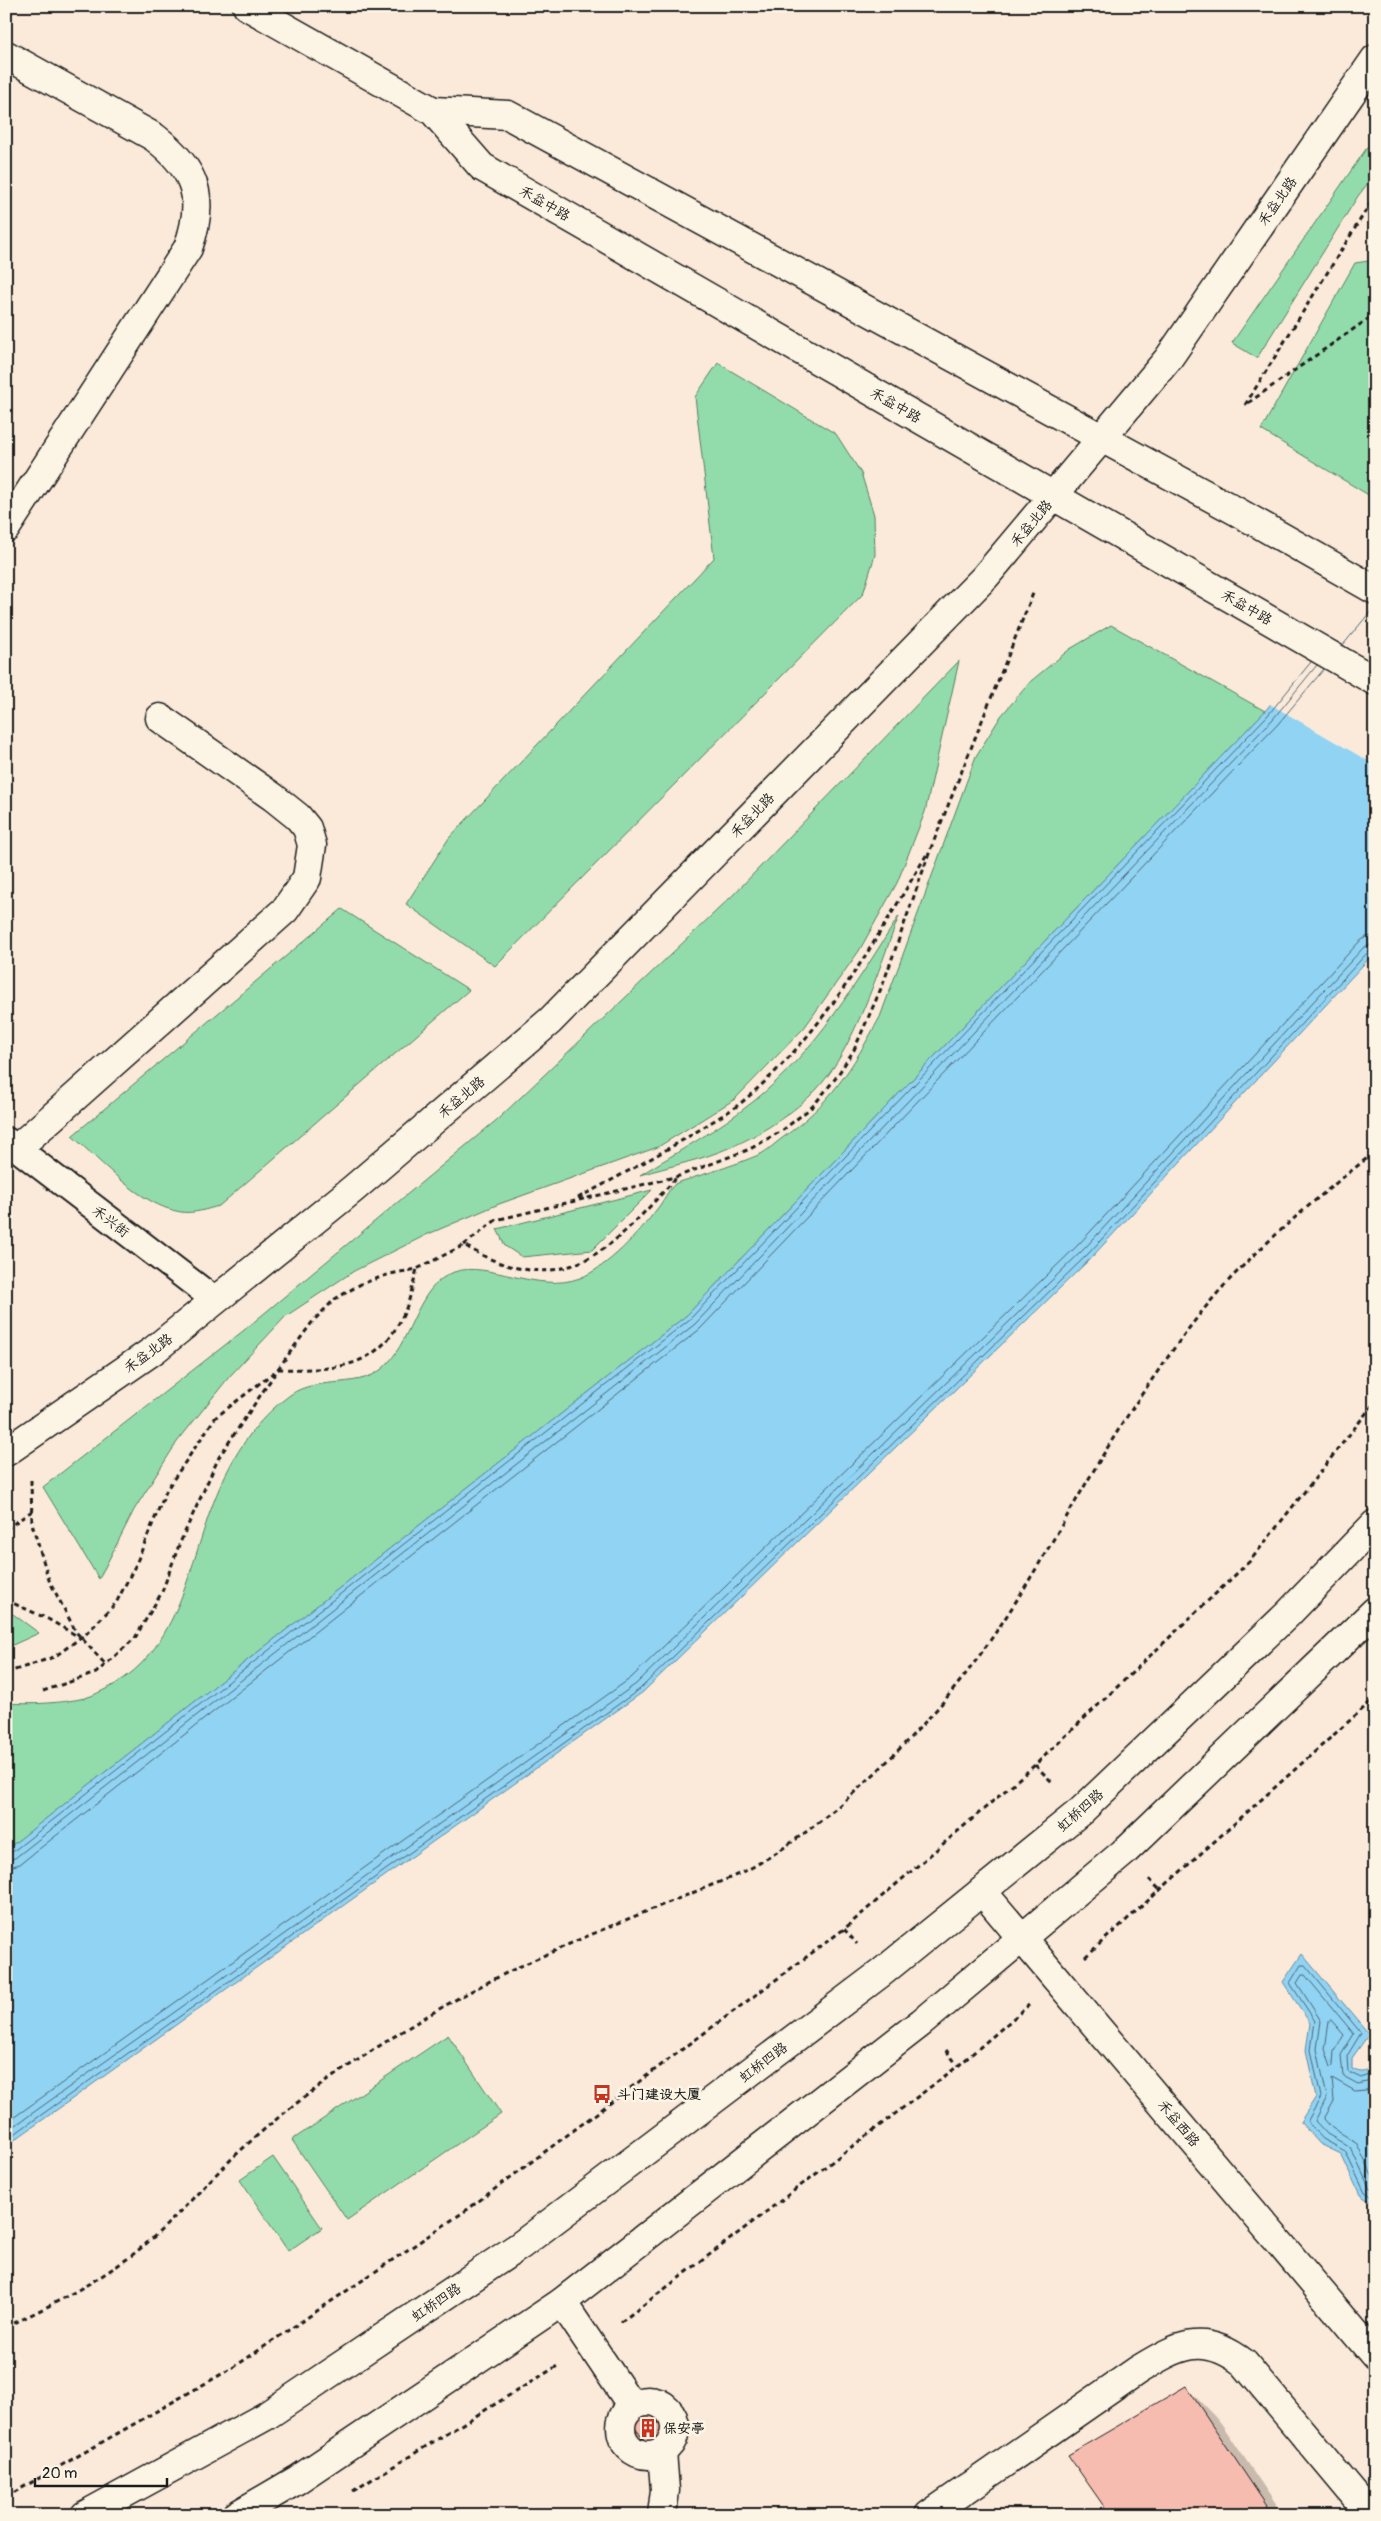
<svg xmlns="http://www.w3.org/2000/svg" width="1381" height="2521" font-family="Pangolin,'LXGW WenKai TC',sans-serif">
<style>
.green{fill:#92dcab;stroke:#577c64}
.water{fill:#91d3f3;stroke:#628a9d}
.pier{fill:#fbeada}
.shadow{fill:#0003}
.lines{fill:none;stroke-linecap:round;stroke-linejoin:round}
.shore{stroke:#4b6572;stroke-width:1}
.building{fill:#f6bcaf;stroke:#1c1c1c}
.service-casing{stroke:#1c1c1c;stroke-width:29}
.minor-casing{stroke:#1c1c1c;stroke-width:31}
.tertiary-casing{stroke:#1c1c1c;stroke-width:31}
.path{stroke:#1c1c1c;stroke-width:3;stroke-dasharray:5 4;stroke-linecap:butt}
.service{stroke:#fcf5e5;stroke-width:25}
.minor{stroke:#fcf5e5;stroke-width:28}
.tertiary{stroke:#fcf5e5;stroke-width:28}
.path-bridge{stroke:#1c1c1c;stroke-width:3;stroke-dasharray:5 4;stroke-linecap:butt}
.labels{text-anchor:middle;stroke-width:5;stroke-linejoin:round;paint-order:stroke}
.street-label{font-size:14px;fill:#1c1c1c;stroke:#fcf5e5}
.poi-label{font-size:14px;font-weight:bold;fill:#1c1c1c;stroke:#fcf5e5;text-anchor:start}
</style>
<rect width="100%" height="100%" fill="#fbeada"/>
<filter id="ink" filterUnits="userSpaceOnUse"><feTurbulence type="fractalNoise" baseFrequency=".02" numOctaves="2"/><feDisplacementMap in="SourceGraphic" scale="10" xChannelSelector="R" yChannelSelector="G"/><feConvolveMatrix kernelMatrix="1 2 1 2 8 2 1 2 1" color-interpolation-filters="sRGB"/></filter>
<g filter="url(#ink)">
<!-- green -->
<g class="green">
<path d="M1375,136V174L1358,196L1257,358L1232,343Z"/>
<path d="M1375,260V499L1261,430L1355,263Z"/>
<path d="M718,363L836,434L861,473L874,515L875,555L863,594L495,966L406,904L449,838L714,558L695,397Z"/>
<path d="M1111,625L1265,711L687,1315L6,1850V1703C29,1705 63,1703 85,1698C93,1696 101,1691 108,1688C188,1647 189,1546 226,1474C241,1443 262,1415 290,1395C319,1374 362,1392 387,1364C413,1337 417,1286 454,1272C488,1260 537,1294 580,1278C608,1267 639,1233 657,1209C663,1202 668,1190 675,1184C679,1181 688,1180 692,1178C714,1171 735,1165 756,1156C765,1153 773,1145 781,1139C831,1103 851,1070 880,1017L976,756L1001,716L1031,681L1070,649Z"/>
<path d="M959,661L925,812L897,883L859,951L804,1028L735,1099L658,1147L499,1204L426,1235L354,1271L286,1316L229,1377L177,1442L134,1510L99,1579L43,1487L243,1331L499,1118L733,895Z"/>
<path d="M342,909L469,990L219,1206C207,1209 194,1214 181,1212C141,1206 102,1162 72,1136Z"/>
<path d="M899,916C879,968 854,1050 816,1090C795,1112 758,1136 731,1147C702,1160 670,1166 640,1175C679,1151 719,1129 754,1101C816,1051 857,982 899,916Z"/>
<path d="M652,1190L592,1250L522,1257L505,1246L497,1229Z"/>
<path d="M6,1609L39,1633L6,1648Z"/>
<path d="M448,2035L501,2114L347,2220L292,2140Z"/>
<path d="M273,2157L322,2228L288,2251L240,2180Z"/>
</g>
<!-- water -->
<g class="water">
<path d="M1375,576V952L1091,1258L643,1692L6,2146V1850L687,1315L1265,711Z"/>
<path d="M1302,1954L1369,2034L1352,2058V2069C1362,2074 1367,2073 1375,2064V2205L1360,2195L1341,2154L1320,2144L1300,2122L1316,2097L1306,2050L1310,2023L1283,1982Z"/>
</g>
<!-- pier -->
<path class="pier" d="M1375,573V765L1268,703Z"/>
<!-- shadow -->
<g class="shadow">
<path d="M1186,2387L1221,2423L1283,2515H1111Z"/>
<path d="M647,2410L675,2444L660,2456Z"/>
</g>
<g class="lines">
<!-- shore -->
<g class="shore">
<path d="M1343,645L1375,606"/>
<path d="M6,1854L11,1853L690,1319L1268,715L1311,662"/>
<path d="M6,1860L15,1858L695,1324L1273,719L1317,665"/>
<path d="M6,1868L20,1864L700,1329L1278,724L1324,669"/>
<path d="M1331,2020L1344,2035L1334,2051L1333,2065L1331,2067L1325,2049L1329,2022Z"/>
<path d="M1375,2072L1361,2078L1348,2072L1347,2056L1361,2033L1305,1965H1301L1290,1983L1315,2021L1311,2050L1321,2097L1307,2122L1323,2139L1345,2151L1364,2191L1375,2199"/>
<path d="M1375,2080L1358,2084L1343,2076L1341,2055L1354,2034L1305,1975H1302L1297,1983L1321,2021L1317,2049L1327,2097L1315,2121L1327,2134L1350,2147L1369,2187L1375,2191"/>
<path d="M1375,2089L1355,2091L1332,2078L1334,2101L1324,2119L1332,2128L1356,2142L1375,2182"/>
<path d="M6,2123L631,1678L1078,1245L1359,942L1366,937L1375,936"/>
<path d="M6,2132L636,1684L1083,1250L1364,947L1375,943"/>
<path d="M6,2140L640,1689L1088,1254L1369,951L1375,949"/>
</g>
</g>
<!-- building -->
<g class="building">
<path d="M1186,2386L1273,2515H1110L1068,2455Z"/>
<path d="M647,2408L667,2434L650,2448L630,2421Z"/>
</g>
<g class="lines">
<!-- service casing -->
<g class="service-casing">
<path id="service" d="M6,1140L215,1300"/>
</g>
<!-- minor casing -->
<g class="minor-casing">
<g id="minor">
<path d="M6,55L154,137C196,169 206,198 188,248L6,528"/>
<path d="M22,1144L285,910L307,878L312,845L307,828L298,817L273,797L160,718"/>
<path d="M982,1891L1375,2356"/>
<path d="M562,2302L632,2406"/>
<circle cx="648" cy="2428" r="27"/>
<path d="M662,2452L665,2490L662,2515"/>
<path d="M929,2515L1138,2370C1178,2346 1202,2331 1244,2363L1371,2515"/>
</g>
</g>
<!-- tertiary casing -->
<g class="tertiary-casing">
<g id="tertiary">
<path d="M247,6L433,111L482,167L1375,681"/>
<path d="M433,111L508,115L1236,511L1375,590"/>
<path d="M6,1452L154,1350L353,1189L550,1021L985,577L1168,359L1375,59"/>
<path d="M85,2515L266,2416L521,2245L881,1973L1081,1811L1288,1614L1375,1524"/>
<path d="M237,2515L297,2480L562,2302L922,2022L1123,1853L1375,1611"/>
</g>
</g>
<!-- path -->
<g class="path">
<path d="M1248,403L1375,314"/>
<path d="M1245,405L1375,196"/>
<path d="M578,1198C621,1175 665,1152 707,1125C718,1118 731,1111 742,1102C823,1035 873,944 927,854"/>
<path d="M464,1245L496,1220L679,1176L750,1149L783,1130L813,1106L835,1079L854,1050L883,984L931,848L1034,591"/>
<path d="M278,1369C333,1370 378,1371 404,1313C410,1300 413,1284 417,1269"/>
<path d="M31,1480L32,1524L49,1580L76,1632L105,1664"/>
<path d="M6,1529L32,1511"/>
<path d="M6,1600L48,1619L79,1637"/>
<path d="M43,1691L96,1673L135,1638L162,1592L179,1545L219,1457L278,1369L313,1321L335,1299L361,1284L390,1274L417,1269L464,1245C564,1306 612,1248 677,1177"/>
<path d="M1035,1765L1054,1784"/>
<path d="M1149,1879L1161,1891"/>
<path d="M844,1929L857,1944"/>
<path d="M1085,1957L1375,1698"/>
<path d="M946,2050L958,2066"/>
<path d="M621,2322L958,2066L1029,2005"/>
<path d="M6,2327C48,2307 89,2286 127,2259C169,2228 202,2186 241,2150C277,2117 317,2086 358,2060C419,2019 484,1981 552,1952C599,1930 648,1911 697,1891C716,1883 738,1876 756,1865C820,1828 875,1776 925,1722C1017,1624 1069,1500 1144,1391C1174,1348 1205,1303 1242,1267C1283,1226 1329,1188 1375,1152"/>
<path d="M353,2491L559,2365"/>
<path d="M6,2497L234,2367L468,2209L844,1929L1035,1765L1250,1561L1375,1402"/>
</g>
<!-- service -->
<use href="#service" class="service"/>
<!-- minor -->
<use href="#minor" class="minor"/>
<!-- tertiary -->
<use href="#tertiary" class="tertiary"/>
<!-- path-bridge -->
<path class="path-bridge" d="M6,1673L54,1657L86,1634L116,1603L136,1564L167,1489L215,1418L278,1369"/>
</g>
</g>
<!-- icons -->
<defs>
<g id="bus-bare" transform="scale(1.5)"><path d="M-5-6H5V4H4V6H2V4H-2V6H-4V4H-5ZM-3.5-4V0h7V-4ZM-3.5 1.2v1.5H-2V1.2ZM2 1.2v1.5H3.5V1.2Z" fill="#c8321e" stroke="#fcf5e5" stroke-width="2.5" paint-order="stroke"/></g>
<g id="building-bare" transform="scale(1.5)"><path d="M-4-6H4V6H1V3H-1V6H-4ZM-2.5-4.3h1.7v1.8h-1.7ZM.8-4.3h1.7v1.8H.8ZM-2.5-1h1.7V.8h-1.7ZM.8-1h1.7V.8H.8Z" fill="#c8321e" stroke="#fcf5e5" stroke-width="2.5" paint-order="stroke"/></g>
</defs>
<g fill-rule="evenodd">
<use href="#bus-bare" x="602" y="2094"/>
<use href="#building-bare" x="648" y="2428"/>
</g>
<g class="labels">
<!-- street labels -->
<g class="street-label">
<text transform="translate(1277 201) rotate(-55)" y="5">禾益北路</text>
<text transform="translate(545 203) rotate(30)" y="5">禾益中路</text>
<text transform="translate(896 405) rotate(30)" y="5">禾益中路</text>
<text transform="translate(1031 523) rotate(-50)" y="5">禾益北路</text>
<text transform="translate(1247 607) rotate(30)" y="5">禾益中路</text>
<text transform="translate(752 815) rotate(-46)" y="5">禾益北路</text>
<text transform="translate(461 1097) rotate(-40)" y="5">禾益北路</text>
<text transform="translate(111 1221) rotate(38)" y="5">禾兴街</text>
<text transform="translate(148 1353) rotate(-36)" y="5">禾益北路</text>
<text transform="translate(1080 1810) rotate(-41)" y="5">虹桥四路</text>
<text transform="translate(763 2062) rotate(-37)" y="5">虹桥四路</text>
<text transform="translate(1179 2123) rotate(50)" y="5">禾益西路</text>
<text transform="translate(436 2302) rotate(-34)" y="5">虹桥四路</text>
</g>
<!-- poi labels -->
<g class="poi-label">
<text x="617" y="2099">斗门建设大厦</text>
<text x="663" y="2433">保安亭</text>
</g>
</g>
<!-- margin -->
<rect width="1381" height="2521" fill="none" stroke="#fcf5e5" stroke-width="25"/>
<rect x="12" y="12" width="1356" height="2496" fill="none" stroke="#1c1c1c" stroke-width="2" filter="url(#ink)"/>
<!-- scale -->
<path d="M35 2478v8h132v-8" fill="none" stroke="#1c1c1c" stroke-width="2.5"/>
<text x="42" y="2478" font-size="15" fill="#1c1c1c" stroke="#fcf5e5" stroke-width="4" paint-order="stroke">20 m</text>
</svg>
